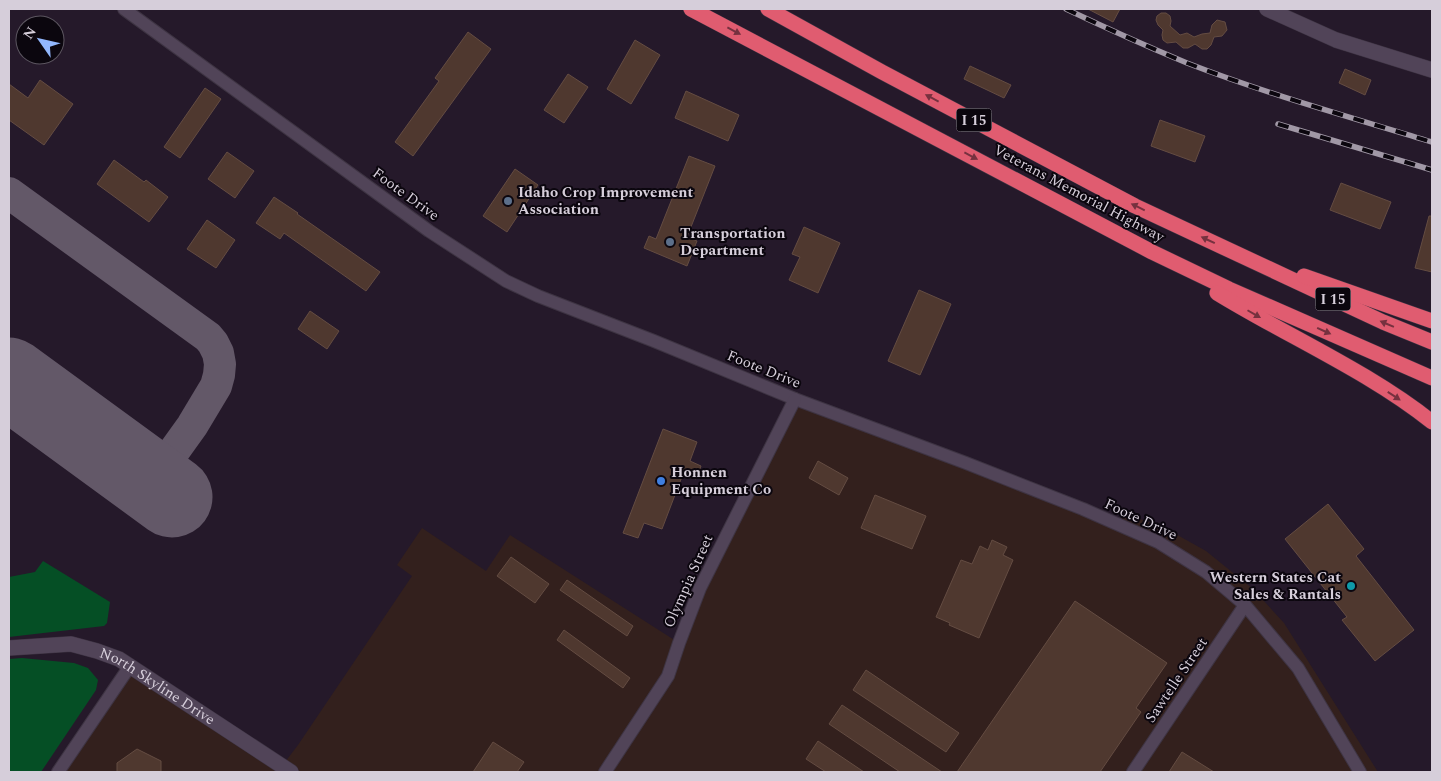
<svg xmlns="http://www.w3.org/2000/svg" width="1441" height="781" font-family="Spectral,serif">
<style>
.commercial{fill:#33201d}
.green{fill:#054f25}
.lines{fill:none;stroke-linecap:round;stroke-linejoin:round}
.taxiway{stroke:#635868;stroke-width:32}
.runway{stroke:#635868;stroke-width:81}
.building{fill:#4f382f;stroke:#644c42}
.minor-casing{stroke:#3e3443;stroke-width:14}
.tertiary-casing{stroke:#3e3443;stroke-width:16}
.secondary-casing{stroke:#3e3443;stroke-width:16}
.motorway-casing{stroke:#3e3443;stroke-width:16}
.minor{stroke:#514458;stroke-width:12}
.tertiary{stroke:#514458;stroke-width:15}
.secondary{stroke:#514458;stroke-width:15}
.motorway{stroke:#e05c70;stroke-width:15}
.rail-casing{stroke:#a198a6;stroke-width:5.5}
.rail{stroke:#0b060e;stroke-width:4;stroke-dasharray:11;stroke-linecap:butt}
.oneway{fill:#76313f}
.service-dot{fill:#5c6f8a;stroke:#0b060e;stroke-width:2}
.shop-dot{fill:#3f7fe0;stroke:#0b060e;stroke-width:2}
.culture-dot{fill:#0f9aa8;stroke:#0b060e;stroke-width:2}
.labels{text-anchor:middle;stroke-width:4;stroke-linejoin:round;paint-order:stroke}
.shield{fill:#0b060e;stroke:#99929d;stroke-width:1}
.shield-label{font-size:14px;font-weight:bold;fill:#d6ceda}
.poi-label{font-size:15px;font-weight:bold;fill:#d6ceda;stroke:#0b060e;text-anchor:start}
.street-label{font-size:15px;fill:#d6ceda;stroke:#0b060e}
</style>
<rect width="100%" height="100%" fill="#25192a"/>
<!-- commercial -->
<path class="commercial" d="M795,399L1116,523L1125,514L1163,527L1206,551L1253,589L1284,623L1378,772H58L130,666L282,766L298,745L412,576L397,565L422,528L486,571L510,535L679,643Z"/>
<!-- green -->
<g class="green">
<path d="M43,561L110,602L107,623L104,626L9,637V577L35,572Z"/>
<path d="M22,658L74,663L88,668L98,680L96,690L41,772H9V659Z"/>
</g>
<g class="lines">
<!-- taxiway -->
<path class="taxiway" d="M9,193L208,337L213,343L218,353L220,364L219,375L216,386L192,426L164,465L146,471L134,469"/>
<!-- runway -->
<path class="runway" d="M9,378L172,497"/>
</g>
<!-- building -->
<g class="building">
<path d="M1088,9H1120L1113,22Z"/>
<path d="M1161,13H1166L1170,16L1171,21L1170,26L1180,35L1187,33L1194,37L1202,34L1210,33L1212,25L1217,20L1225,22L1227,30L1222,36L1214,37L1211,45L1207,49H1202L1195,44L1188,48H1183L1176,42L1167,43L1163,40L1162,35L1163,30L1158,25L1156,20L1157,16Z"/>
<path d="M468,32L491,49L413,156L395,142L439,81L435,78Z"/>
<path d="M635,40L660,55L631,104L607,89Z"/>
<path d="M970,66L1011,85L1004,98L964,79Z"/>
<path d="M1345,69L1371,80L1365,95L1339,83Z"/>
<path d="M568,74L588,87L564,123L544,110Z"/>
<path d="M40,80L73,104L44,145L9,120V84L28,98Z"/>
<path d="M205,88L221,99L180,158L164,147Z"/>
<path d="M686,91L739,115L728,141L675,118Z"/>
<path d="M1160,120L1205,136L1195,162L1151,146Z"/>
<path d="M227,152L254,171L235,198L208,179Z"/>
<path d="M689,156L715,166L687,237L697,241L687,266L644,248L649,236L656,239Z"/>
<path d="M114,160L144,182L146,180L168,197L149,222L97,184Z"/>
<path d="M515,169L538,185L507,232L483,216Z"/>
<path d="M1341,183L1391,202L1380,229L1330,210Z"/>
<path d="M274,197L298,213L297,214L380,272L366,291L284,233L280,239L256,223Z"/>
<path d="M1429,216H1432V272L1415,268Z"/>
<path d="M207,220L235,240L216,268L187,249Z"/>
<path d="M804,227L840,243L818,293L789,280L800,257L792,254Z"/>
<path d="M919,290L951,304L920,375L888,361Z"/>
<path d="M310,311L339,331L327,349L298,329Z"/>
<path d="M663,429L697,442L690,461L701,466L696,479L683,474L662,529L644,523L638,538L623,533Z"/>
<path d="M818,461L848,478L839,495L809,478Z"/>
<path d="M875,495L926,516L912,549L861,528Z"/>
<path d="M1328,504L1364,549L1356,556L1414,630L1375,661L1342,620L1347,617L1285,539Z"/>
<path d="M992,540L1007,547L1003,555L1013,560L979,638L949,625L950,623L936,617L961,560L972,564L980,546L988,550Z"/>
<path d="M511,557L549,584L535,603L497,576Z"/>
<path d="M567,580L633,626L627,636L560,590Z"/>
<path d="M1075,601L1167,663L1136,708L1141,712L1100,772H957Z"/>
<path d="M564,630L630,678L623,688L557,640Z"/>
<path d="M866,670L959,733L946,752L853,690Z"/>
<path d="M842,705L942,772H900L829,724Z"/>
<path d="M818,741L864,772H826L806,759Z"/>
<path d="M493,742L524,762L517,772H473Z"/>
<path d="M137,749L161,761V772H117V763Z"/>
<path d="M1182,752L1214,772H1169Z"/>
</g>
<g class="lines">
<!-- minor casing -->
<g class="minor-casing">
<g id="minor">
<path d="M124,9L429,231L506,281L538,296L654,341L795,399L966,463L1083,509L1158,542L1206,572L1245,605L1298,668L1360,772"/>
<path d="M58,772L130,666"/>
<path d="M605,772L668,676L679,643L700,588L795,399"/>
<path d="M1133,772L1245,605"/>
</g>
</g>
<!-- tertiary casing -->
<g class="tertiary-casing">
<path id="tertiary" d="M1267,9L1336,40L1432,70"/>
</g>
<!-- secondary casing -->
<g class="secondary-casing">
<g id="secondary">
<path id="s1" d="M9,648L71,644L97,651L119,659L291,772"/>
</g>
</g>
<!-- motorway casing -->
<g class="motorway-casing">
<g id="motorway">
<path d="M691,9L1152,252L1229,289L1432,378"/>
<path d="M768,9L882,72L1135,206L1383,322L1432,342"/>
<path d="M1304,276L1432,321"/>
<path d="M1217,293C1287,336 1368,371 1432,422"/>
</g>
</g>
<!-- minor -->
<use href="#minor" class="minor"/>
<!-- tertiary -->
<use href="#tertiary" class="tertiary"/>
<!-- secondary -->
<use href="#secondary" class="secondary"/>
<!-- motorway -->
<use href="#motorway" class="motorway"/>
<!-- rail casing -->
<g class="rail-casing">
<g id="rail">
<path d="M1066,9C1106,28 1146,46 1187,63C1267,94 1350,117 1432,142"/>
<path d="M1278,124L1432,170"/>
</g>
</g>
<!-- rail -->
<use href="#rail" class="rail"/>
</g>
<!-- one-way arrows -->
<defs><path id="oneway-solid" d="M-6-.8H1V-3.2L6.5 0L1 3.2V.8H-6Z" transform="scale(1.25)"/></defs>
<g class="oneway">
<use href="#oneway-solid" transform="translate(734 31) rotate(28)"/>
<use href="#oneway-solid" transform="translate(932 98) rotate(-152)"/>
<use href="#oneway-solid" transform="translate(971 156) rotate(28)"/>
<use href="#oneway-solid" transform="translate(1138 207) rotate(-154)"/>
<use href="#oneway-solid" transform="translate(1208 240) rotate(-155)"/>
<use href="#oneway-solid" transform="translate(1254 314) rotate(30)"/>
<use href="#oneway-solid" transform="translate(1387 324) rotate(-157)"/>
<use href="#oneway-solid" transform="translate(1324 331) rotate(24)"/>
<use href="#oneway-solid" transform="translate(1394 396) rotate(33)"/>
</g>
<!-- markers -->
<g class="service-dot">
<circle cx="508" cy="201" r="5"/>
<circle cx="670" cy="242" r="5"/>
</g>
<circle class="shop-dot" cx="661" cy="481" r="5"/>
<circle class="culture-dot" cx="1351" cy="586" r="5"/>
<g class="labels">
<!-- shield labels -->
<g class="shield">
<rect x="956.5" y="108.5" width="35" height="23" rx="4"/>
<rect x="1315.5" y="287.5" width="35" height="23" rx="4"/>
</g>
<g class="shield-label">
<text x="974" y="125">I 15</text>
<text x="1333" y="304">I 15</text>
</g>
<!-- poi labels -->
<g class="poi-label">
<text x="518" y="197">Idaho Crop Improvement<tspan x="518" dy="17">Association</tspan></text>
<text x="680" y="238">Transportation<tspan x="680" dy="17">Department</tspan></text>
<text x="671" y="477">Honnen<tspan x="671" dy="17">Equipment Co</tspan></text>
<text x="1341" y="582" text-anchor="end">Western States Cat<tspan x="1341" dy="17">Sales &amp; Rantals</tspan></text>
</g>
<!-- street labels -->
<g class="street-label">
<text transform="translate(1079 193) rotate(28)" y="5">Veterans Memorial Highway</text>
<text transform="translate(406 194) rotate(36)" y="5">Foote Drive</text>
<text transform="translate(764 369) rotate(22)" y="5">Foote Drive</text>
<text transform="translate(1141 519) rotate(25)" y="5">Foote Drive</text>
<text transform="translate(688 581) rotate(-66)" y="5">Olympia Street</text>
<text transform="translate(1176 680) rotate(-56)" y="5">Sawtelle Street</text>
<text dy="5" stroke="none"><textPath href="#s1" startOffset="159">North Skyline Drive</textPath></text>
</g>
</g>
<!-- border -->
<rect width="1441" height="781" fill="none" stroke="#d6ceda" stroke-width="20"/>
<!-- north arrow -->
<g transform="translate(40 40) rotate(304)"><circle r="24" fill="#0b060e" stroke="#5c5660"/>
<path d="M0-4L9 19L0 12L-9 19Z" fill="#92b7fd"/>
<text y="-8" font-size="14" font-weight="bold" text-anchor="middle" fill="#d6ceda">N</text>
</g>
</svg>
